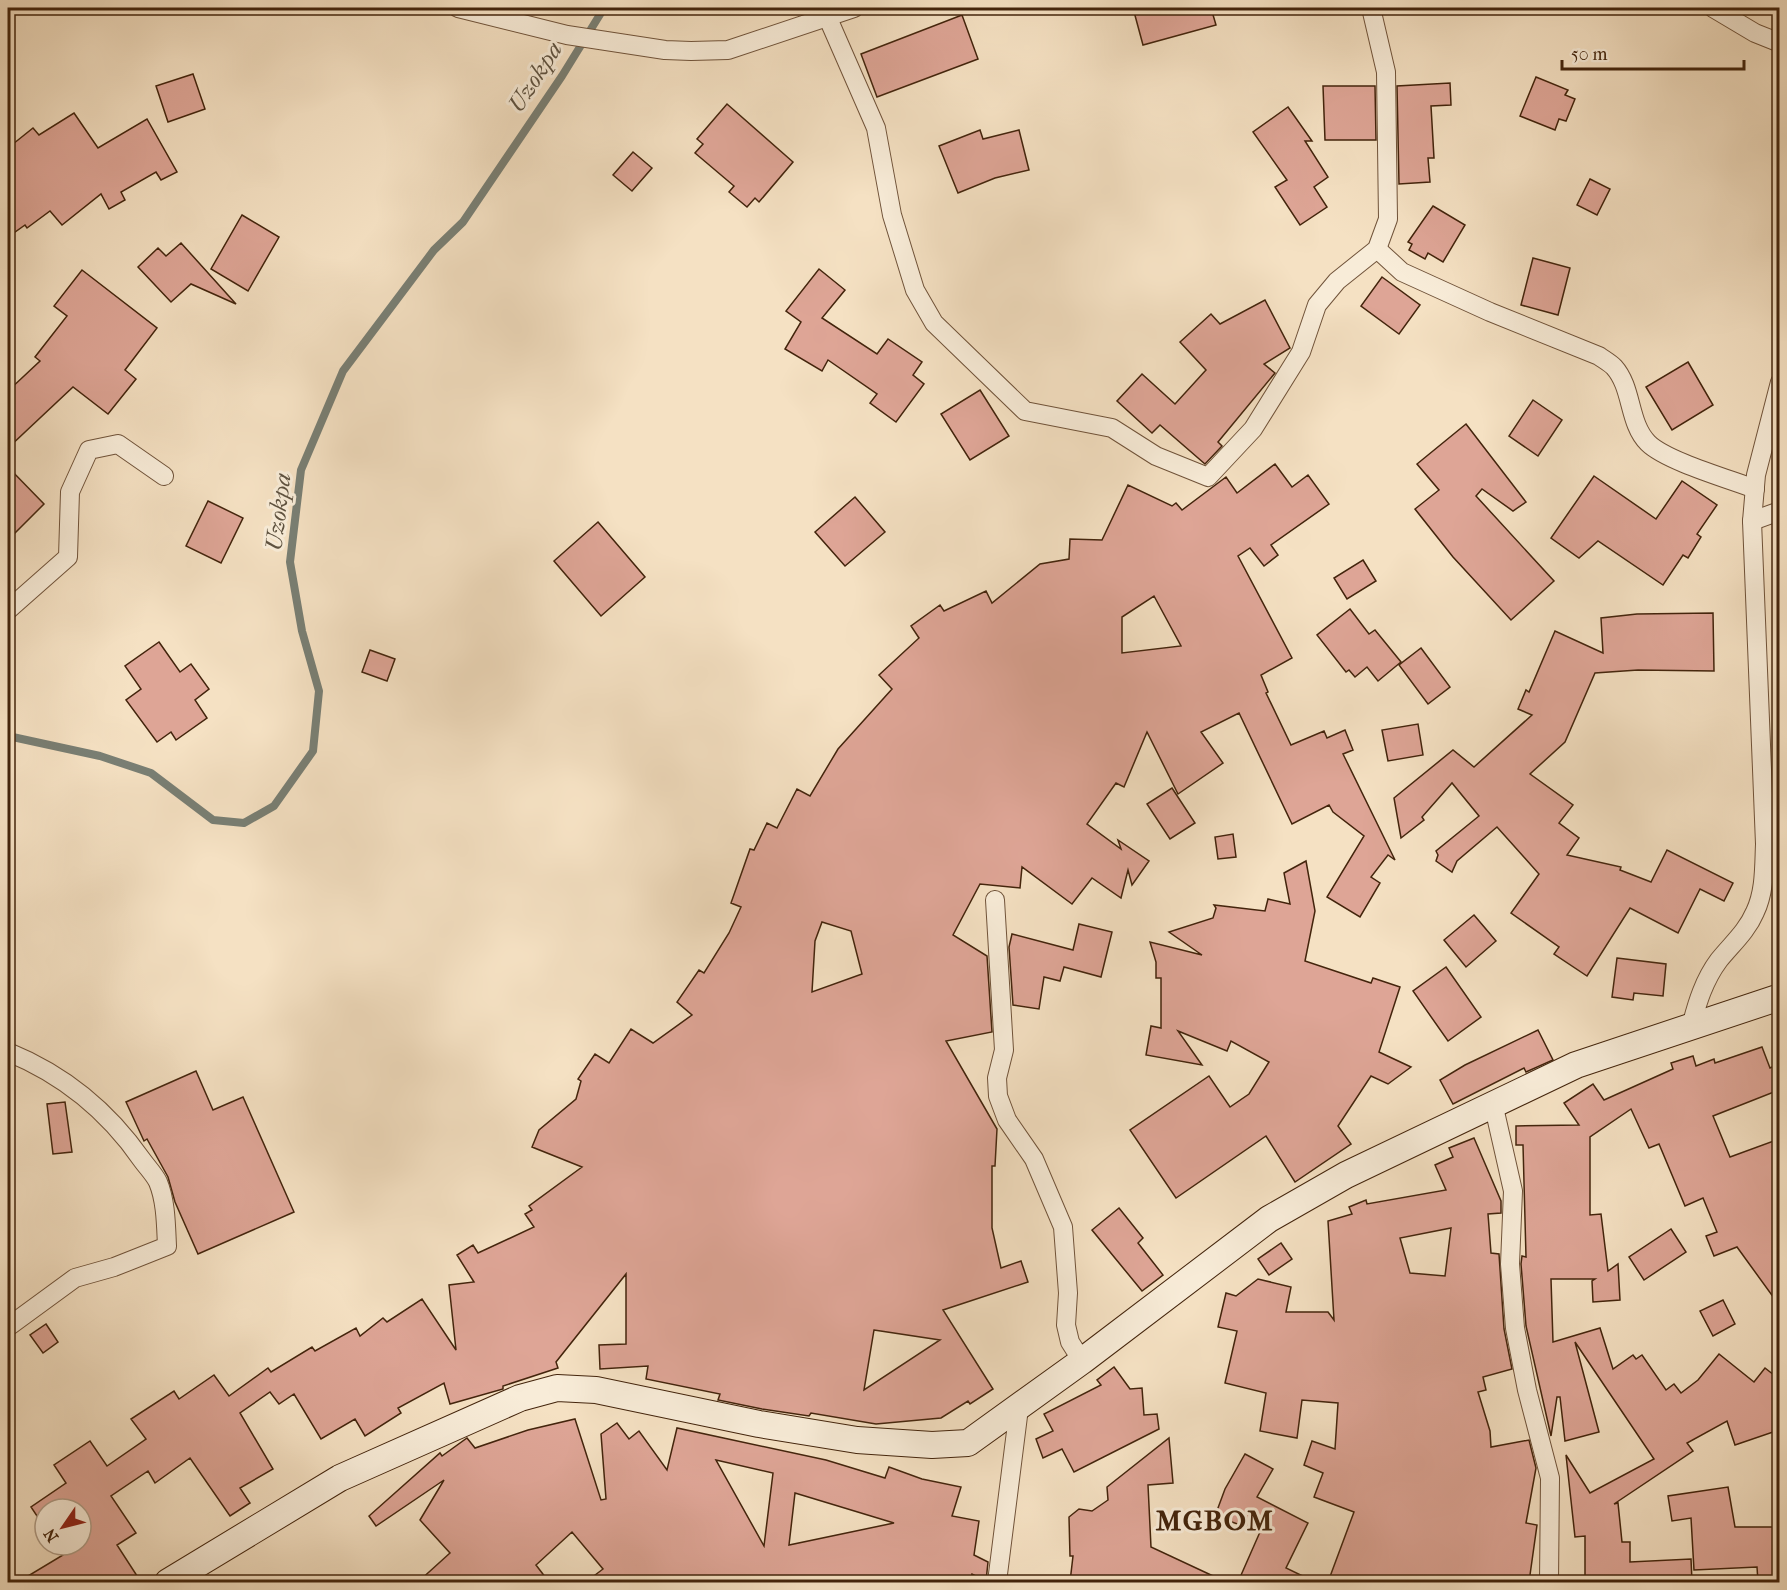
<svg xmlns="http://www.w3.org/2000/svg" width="1787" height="1590" font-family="'IM FELL French Canon',serif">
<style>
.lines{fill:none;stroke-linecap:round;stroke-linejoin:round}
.stream{stroke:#797f74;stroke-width:8}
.building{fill:#dea596;stroke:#43240c;stroke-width:1.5;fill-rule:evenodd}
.minor-casing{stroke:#70533a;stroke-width:20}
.secondary-casing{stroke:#43240c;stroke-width:28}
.minor{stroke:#f8ecd8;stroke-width:18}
.secondary{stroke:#f8ecd8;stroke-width:26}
.labels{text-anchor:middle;stroke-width:6;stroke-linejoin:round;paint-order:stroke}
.water-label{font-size:24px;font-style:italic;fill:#5e5240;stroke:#f8ecd8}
.district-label{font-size:28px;font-weight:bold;letter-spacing:1.5px;fill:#43240c;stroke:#f8ecd8}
</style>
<rect width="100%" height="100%" fill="#f5e1c3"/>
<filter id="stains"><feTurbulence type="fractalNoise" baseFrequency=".00333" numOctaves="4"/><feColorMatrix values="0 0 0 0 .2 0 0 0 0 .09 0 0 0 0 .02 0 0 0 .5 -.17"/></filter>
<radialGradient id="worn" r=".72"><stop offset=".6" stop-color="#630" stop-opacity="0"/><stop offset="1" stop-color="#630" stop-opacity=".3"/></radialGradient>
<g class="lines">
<!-- stream -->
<path class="stream" d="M8,736L100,756L151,773L213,820L244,823L274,806L313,751L319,691L302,631L290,562L301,470L343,371L434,250L463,222L562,76L604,8"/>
</g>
<!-- building -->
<g class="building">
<path d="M1133,8H1211L1216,25L1143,45Z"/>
<path d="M962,15L978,59L877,97L861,54Z"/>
<path d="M193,74L205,109L168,122L156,86Z"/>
<path d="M1536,77L1568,90L1565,95L1575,99L1566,121L1559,119L1555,130L1520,116Z"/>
<path d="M1450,83L1451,105L1431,106L1434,158H1428L1430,182L1399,184L1397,86Z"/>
<path d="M1323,86H1375L1376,140H1325Z"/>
<path d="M727,104L793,162L759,202L755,198L747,207L729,192L734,186L695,153L703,144L697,139Z"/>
<path d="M1288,107L1312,141H1305L1328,177L1314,187L1327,207L1300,225L1275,187L1287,180L1253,132Z"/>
<path d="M74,113L98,148L147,119L177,172L161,180L156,172L121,192L125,200L109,209L101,194L62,225L50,211L27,228L25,225L8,237V148L33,128L39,135Z"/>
<path d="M980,130L983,139L1019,130L1029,170L995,178L958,193L939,146Z"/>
<path d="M633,152L652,168L632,191L613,175Z"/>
<path d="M1590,179L1610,189L1597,215L1577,205Z"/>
<path d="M1433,206L1465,225L1443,262L1428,253L1425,259L1409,250L1412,244L1408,242Z"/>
<path d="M242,215L279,237L248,291L211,269Z"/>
<path d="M181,243L236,304L191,284L171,302L138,267L158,248L166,256Z"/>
<path d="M1533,258L1570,268L1558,315L1521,305Z"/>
<path d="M819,269L845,290L822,318L877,354L888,339L922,362L913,375L924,384L896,422L870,403L877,394L828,360L822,371L785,349L801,322L786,311Z"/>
<path d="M82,270L157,328L125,370L136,379L108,414L73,387L8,448V391L40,361L35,357L67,316L54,306Z"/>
<path d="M1382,277L1420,305L1399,334L1361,306Z"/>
<path d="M1265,300L1290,348L1264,364L1275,373L1218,442L1222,446L1205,464L1160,425L1152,433L1117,401L1142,374L1175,404L1206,370L1180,342L1211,314L1220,324Z"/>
<path d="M1688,362L1713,405L1672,430L1646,387Z"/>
<path d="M980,390L1009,436L970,460L941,414Z"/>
<path d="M1533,400L1562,420L1538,456L1509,436Z"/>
<path d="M1466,424L1526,502L1513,511L1482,489L1476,496L1554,581L1511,620L1453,557L1415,509L1439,490L1417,464Z"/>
<path d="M1275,464L1292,487L1308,475L1329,504L1271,545L1278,555L1264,566L1250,548L1238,556L1292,658L1261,675L1268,692L1266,693L1291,745L1324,731L1327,738L1345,730L1353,750L1343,754L1395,860L1388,855L1371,877L1380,883L1360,917L1327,897L1364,836L1333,812L1329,805L1292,824L1239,713L1201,732L1223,763L1178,794L1147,732L1124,787L1116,783L1087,824L1121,849L1118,840L1149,861L1132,885L1128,870L1121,898L1092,878L1072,904L1022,867L1020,888L980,884L953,935L987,956L992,1032L946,1041L997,1129L995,1166H992V1228L1001,1268L1021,1261L1028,1282L943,1310L993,1389L970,1404L968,1401L941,1418L876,1424L811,1413L809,1416L762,1409L718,1400L720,1394L646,1379L648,1366L600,1369L599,1345L626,1344V1274L556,1362L558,1368L503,1386V1389L450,1404L444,1383L398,1408L401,1413L365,1436L355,1419L321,1439L294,1394L279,1404L270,1392L240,1413L273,1469L240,1488L250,1503L230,1516L190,1458L155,1483L148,1471L111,1496L136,1533L117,1545L141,1582H18L63,1555L56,1545H81V1509H45V1528L31,1507L66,1483L54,1465L90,1441L107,1466L146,1439L131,1419L174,1391L179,1399L214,1375L229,1396L268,1368L271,1372L312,1347L315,1351L356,1328L360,1336L383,1318L387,1322L422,1299L456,1350L449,1285L474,1282L457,1255L473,1245L478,1253L534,1227L525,1214L532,1210L529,1206L582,1167L532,1147L539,1130L576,1099L581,1081L578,1079L595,1054L609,1063L631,1029L653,1043L692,1015L677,1002L699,970L704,973L729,933L741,907L731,903L750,849L754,850L767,823L777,828L797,789L810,796L838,749L892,689L879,675L919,638L911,626L940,605L944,611L986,591L992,603L1040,564L1069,559L1070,539L1102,540L1128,485L1172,506L1176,503L1182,510L1226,477L1237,493ZM1154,596L1181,646L1122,653V617ZM822,922L851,931L862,974L812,992L815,941ZM874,1330L940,1340L864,1390Z"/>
<path d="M8,467L44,504L8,540Z"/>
<path d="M1594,476L1656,519L1682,481L1717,505L1697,534L1701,537L1688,558L1683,555L1663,585L1598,541L1579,558L1551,538Z"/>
<path d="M855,497L885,532L845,566L815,532Z"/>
<path d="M208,501L243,518L221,563L186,546Z"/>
<path d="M598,522L645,577L601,616L554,561Z"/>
<path d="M1363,560L1376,581L1347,599L1334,578Z"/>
<path d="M1350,609L1369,634L1375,630L1401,662L1378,681L1367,667L1355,677L1349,670L1346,672L1317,635Z"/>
<path d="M1713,613L1714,671L1638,670L1595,673L1565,742L1530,774L1573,805L1559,823L1579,838L1567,855L1621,867L1620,870L1651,882L1667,850L1733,883L1724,901L1700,889L1678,933L1630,908L1587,976L1554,954L1559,947L1511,913L1539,874L1497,827L1457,861L1452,872L1436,861L1438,855L1436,851L1479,816L1452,783L1422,817L1424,820L1401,838L1394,798L1453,750L1474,767L1532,715L1518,709L1526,690L1529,692L1555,631L1603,653L1601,618L1637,614Z"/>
<path d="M159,642L180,672L191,664L209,689L195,700L207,718L176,740L171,732L157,742L126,700L141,689L125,666Z"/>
<path d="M1421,648L1450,687L1428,704L1399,665Z"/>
<path d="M370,650L395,659L387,681L362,672Z"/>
<path d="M1418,724L1423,755L1388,761L1382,730Z"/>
<path d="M1172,788L1195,823L1170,839L1147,804Z"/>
<path d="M1233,834L1236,857L1218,859L1215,837Z"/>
<path d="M1306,861L1315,911L1305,961L1371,983L1373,978L1400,987L1379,1052L1411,1067L1388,1084L1371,1076L1338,1126L1351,1144L1295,1182L1266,1136L1176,1198L1130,1130L1209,1076L1230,1107L1249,1094L1269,1062L1231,1041L1227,1051L1178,1031L1202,1065L1146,1055L1151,1026L1161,1028V978H1156V962L1150,942L1202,955L1169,932L1213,918L1216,908L1214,905L1265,911L1268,899L1290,904L1284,873Z"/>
<path d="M1474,915L1496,941L1466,967L1444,940Z"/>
<path d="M1079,924L1112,932L1101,977L1064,967L1060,981L1044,977L1039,1009L1013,1005L1009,947L1012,934L1073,950Z"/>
<path d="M1617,958L1666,964L1663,996L1634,993L1633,1000L1612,997Z"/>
<path d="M1446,967L1481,1017L1448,1041L1413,991Z"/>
<path d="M1538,1030L1553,1060L1526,1072L1524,1068L1453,1104L1440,1080L1465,1065Z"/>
<path d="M1762,1047L1770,1068L1779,1064V1090L1713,1116L1730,1157L1779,1139V1305L1737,1247L1714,1256L1706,1236L1717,1232L1703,1198L1685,1206L1659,1144L1649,1148L1631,1109L1590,1137V1215L1601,1214L1608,1271L1618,1264L1620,1300L1593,1302L1592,1281L1595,1279H1551L1553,1342L1600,1328L1613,1369L1633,1355L1636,1359L1642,1355L1666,1390L1674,1384L1681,1393L1698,1380L1719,1354L1754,1382L1765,1368L1779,1379V1430L1735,1445L1727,1421L1687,1443L1693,1451L1614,1504L1618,1503L1622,1542H1630V1562L1691,1559L1692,1582H1585V1536L1575,1537L1566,1455L1590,1493L1654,1459L1575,1342L1599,1432L1565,1441L1560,1397H1557L1551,1436L1526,1326L1521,1264L1522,1256L1526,1257L1523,1145H1516V1126L1579,1125L1564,1103L1593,1084L1604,1100L1673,1069L1671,1063L1693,1056L1696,1066L1714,1059L1715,1063Z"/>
<path d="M196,1071L213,1110L243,1097L294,1212L198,1254L175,1202L168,1177L147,1139L144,1141L126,1102Z"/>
<path d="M65,1102L72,1152L53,1154L47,1104Z"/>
<path d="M1474,1138L1501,1201V1213L1488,1214L1491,1253L1499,1254L1504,1329L1512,1369L1483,1377L1486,1390L1478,1392L1490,1431L1491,1447L1529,1440L1536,1468L1526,1523L1537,1525L1529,1582H1328L1354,1512L1314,1497L1323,1473L1304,1465L1312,1441L1335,1449L1338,1403L1302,1400L1297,1438L1260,1431L1266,1393L1225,1383L1237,1331L1218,1327L1226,1293L1236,1296L1258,1279L1291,1287L1286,1312H1328L1334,1320L1328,1221L1352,1214L1349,1207L1366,1200L1367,1204L1446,1190L1435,1165L1453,1157L1449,1148ZM1451,1228L1445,1276L1410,1273L1400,1238Z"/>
<path d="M1119,1208L1143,1238L1138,1243L1163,1275L1142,1291L1092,1230Z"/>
<path d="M1671,1229L1686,1252L1644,1280L1629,1257Z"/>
<path d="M1281,1243L1292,1259L1269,1275L1258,1259Z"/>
<path d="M1723,1300L1735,1324L1713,1336L1700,1311Z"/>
<path d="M46,1324L58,1342L43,1353L30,1335Z"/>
<path d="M1114,1367L1130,1389L1142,1388L1144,1415L1157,1414L1159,1429L1074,1472L1062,1449L1043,1458L1036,1439L1053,1431L1044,1414L1101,1385L1097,1380Z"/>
<path d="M575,1419L601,1500L606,1499L601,1434L617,1423L629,1439L639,1431L667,1470L677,1428L826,1460L885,1478L889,1467L922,1479L961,1487L952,1516L979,1521L974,1555L988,1562L986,1581L972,1574L970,1582H586L603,1569L572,1532L536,1565L549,1582H418L450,1553L420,1520L444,1480L376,1526L369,1516L440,1453L442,1456L467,1438L475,1448L528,1430ZM716,1460L773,1473L764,1546ZM795,1493L894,1523L789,1545Z"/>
<path d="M1169,1438L1173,1483L1148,1485L1151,1547L1226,1582H1070L1073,1556H1070L1069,1517L1079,1509L1092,1511L1108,1500L1107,1487Z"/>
<path d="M1245,1454L1273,1469L1257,1497L1308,1523L1286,1568L1315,1582H1238L1260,1532L1215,1516L1225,1489Z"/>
<path d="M1728,1487L1735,1527H1779V1582H1758L1757,1567L1694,1570L1691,1518L1672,1521L1668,1496Z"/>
</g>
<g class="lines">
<!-- minor casing -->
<g class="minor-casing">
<g id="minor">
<path d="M458,8L567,35L665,50L691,51L728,50L854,8"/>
<path d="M1713,8L1755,33L1780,43"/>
<path d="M827,16L876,128L892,215L915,290L934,323L1025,411L1112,428L1156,456L1208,477L1253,429L1301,352L1317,305L1337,281L1377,249L1388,219L1386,72L1371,8"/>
<path d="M1377,249L1402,272L1490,312L1599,356C1603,359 1610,363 1614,367C1633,388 1628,423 1648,443C1666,461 1729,479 1755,489"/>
<path d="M1752,521L1780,511"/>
<path d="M8,610L68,557L70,492L89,450L118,444L164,476"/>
<path d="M995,900L1004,1050L997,1078L998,1096L1007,1120L1034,1159L1063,1227L1068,1293L1066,1325L1070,1342L1082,1361"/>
<path d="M1691,1027C1697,1003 1704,980 1719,960C1732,944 1747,931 1755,912C1765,891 1764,867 1765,844L1752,521L1756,475L1780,382"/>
<path d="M8,1052C62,1074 108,1111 142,1160C147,1167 154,1174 158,1182C166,1201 166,1226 167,1246L114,1267L75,1278L8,1327"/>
<path d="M1493,1103L1513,1191L1510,1264L1515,1328L1527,1390L1550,1478L1549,1582"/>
<path d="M997,1582L1019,1408"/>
</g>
</g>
<!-- secondary casing -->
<g class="secondary-casing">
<path id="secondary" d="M168,1582L340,1478L520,1398L557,1388L596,1390L759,1424L857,1440L932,1445L968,1443L1082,1361L1269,1219L1346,1175L1576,1065L1780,997"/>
</g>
<!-- minor -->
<use href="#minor" class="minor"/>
<!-- secondary -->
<use href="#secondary" class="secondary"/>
</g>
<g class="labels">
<!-- water labels -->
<g class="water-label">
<text transform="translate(535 77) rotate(-57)" y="8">Uzokpa</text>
<text transform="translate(278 512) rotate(-83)" y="8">Uzokpa</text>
</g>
<!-- district labels -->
<g class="district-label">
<text x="1215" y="1530">MGBOM</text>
</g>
</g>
<!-- margin -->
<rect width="1787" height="1590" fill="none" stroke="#f5e1c3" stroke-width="30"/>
<rect x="9" y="9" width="1769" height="1572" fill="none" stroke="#43240c" stroke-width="3"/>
<rect x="15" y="15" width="1757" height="1560" fill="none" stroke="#43240c" stroke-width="1.5"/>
<!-- north arrow -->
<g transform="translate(63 1527) rotate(235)"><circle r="28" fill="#f8ecd8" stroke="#b09c86" stroke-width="1.5"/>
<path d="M0-4.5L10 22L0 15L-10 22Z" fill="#8f2418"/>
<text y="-9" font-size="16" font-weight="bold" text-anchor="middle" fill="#43240c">N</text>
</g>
<!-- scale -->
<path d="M1562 60v9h182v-9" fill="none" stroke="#43240c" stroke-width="3"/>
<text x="1571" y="60" font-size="18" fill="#43240c" stroke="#f8ecd8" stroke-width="4.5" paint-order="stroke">50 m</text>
<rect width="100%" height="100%" filter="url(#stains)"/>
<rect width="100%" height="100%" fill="url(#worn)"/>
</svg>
